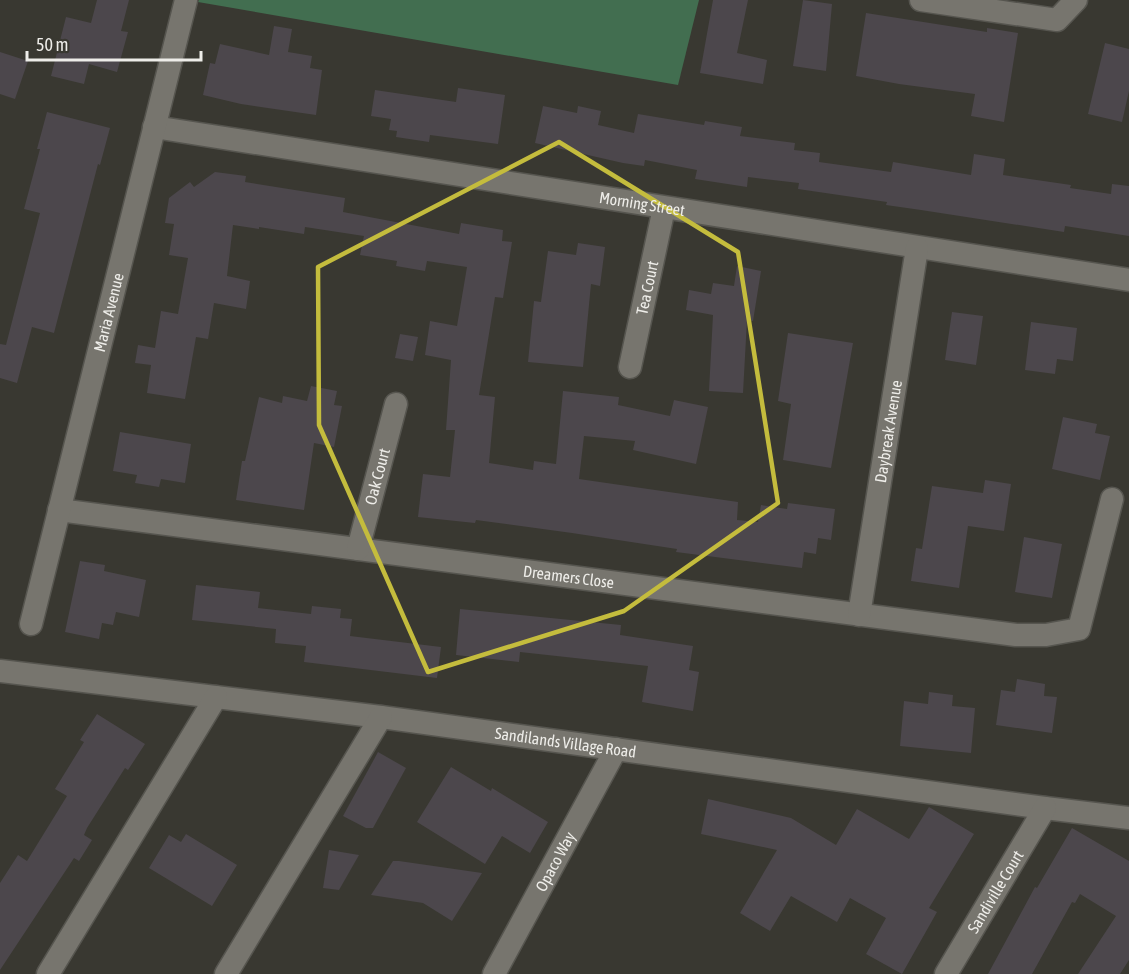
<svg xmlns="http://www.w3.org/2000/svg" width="1129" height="974" font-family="'Asap Condensed',sans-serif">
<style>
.green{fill:#426e50}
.building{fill:#4c474c}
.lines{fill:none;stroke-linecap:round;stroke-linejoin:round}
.street-casing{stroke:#56554f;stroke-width:25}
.street{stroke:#77756e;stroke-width:22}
.marked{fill:none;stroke:#c4bc3d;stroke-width:4.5;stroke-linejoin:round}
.labels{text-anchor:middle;stroke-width:4.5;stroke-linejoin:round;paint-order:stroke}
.street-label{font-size:16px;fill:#eeede9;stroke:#393831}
</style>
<rect width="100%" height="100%" fill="#393831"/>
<!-- green -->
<path class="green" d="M199,0H699L678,85L198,2Z"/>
<!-- building -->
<g class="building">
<path d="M97,0H129L121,31L128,32L117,72L89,64L84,84L51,76L66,17L91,23Z"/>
<path d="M713,0H748L737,53L767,60L763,84L700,73Z"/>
<path d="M803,0L832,4L826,71L793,66Z"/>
<path d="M866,13L987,32V28L1018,33L1004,122L971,116L975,94L899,84L856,76Z"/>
<path d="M274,26L292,29L288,52L312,56L310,68L322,70L316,115L241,104L203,95L210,63L215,64L220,44L269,55Z"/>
<path d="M1105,43L1129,49V91L1122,122L1088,114Z"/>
<path d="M0,52L28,61L15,99L0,94Z"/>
<path d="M458,88L505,95L498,144L430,135L429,142L396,137L397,131L389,130L391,119L371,116L375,90L456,102Z"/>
<path d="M543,106L577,113L578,106L601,111L598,125L634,133L638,114L704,125L705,121L742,127L740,136L795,143L794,150L820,153L819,162L891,172L893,162L971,175L974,154L1005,159L1003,175L1071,185L1070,188L1111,194L1112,184L1129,186V236L1065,226L1064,232L921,210L886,205L887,202L798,189L799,183L748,177L747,187L695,179L697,170L645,160L644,166L623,163L535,143Z"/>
<path d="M47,112L110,128L100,165L98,164L54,333L32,327L17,383L0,378V344L6,345L40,213L24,209L40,149H37Z"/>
<path d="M215,172L246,176L245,182L345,198L343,212L459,234L461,223L503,230L502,241L512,242L503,298L495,297L479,395L495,397L489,463L533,470L534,461L556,464L563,391L619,397L618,405L670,416L674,400L708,407L696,464L633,450L635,441L584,436L579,479L738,502L737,520L758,522L761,505L787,509L788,503L835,509L831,540L818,538L816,554L804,552L802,568L676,552L677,549L572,533L476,520L475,523L418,517L423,474L450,477L455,430H446L451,360L425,355L430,321L457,326L467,267L427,261L425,271L396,266L397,261L360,255L364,236L305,227L304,234L259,227V229L233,225L227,276L250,281L246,309L214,303L208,339L196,337L185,399L147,393L151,365L135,363L138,345L155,348L161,311L178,314L188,258L169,255L174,224L165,223L169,198L190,182L194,187Z"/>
<path d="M578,243L605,247L600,286L591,284L583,367L528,362L534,301L541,302L548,251L576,255Z"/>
<path d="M737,266L761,271L753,321L747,320L743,393L709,391L713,315L686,310L689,290L711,294L713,283L734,286Z"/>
<path d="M952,312L983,316L976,365L945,360Z"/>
<path d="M1031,322L1077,328L1073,361L1057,359L1055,374L1025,370Z"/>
<path d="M788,333L853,343L831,468L783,460L791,404L778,401Z"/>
<path d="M400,334L418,337L413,361L395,358Z"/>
<path d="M311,386L337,391L334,405L342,406L334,447L314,443L304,510L236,500L242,461H245L259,397L282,403L283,396L307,401Z"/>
<path d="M1063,417L1097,424L1095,433L1110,436L1100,480L1052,469Z"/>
<path d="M120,432L191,444L185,483L161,479L159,487L135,483L137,475L113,471Z"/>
<path d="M985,480L1011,484L1004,531L968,526L959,588L911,581L916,548L922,549L932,486L983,493Z"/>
<path d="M1024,537L1062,544L1052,598L1015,592Z"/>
<path d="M80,561L105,565L104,571L146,580L139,617L116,612L113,625L102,623L99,639L65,632Z"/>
<path d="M196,585L260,592L258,608L311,614L312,606L341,609L340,618L352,619L350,636L441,647L437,678L304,662L306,646L275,643L276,629L192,620Z"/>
<path d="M460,609L621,625L620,635L693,646L689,670L699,672L693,711L642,702L648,666L520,652L519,662L456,655Z"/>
<path d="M1017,679L1045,684L1044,696L1057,697L1052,733L996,725L1001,690L1015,692Z"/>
<path d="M929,692L953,695L952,706L975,708L971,753L900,746L904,701L928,704Z"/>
<path d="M97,714L145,744L128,770L125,768L87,828L84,835L92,840L79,861L74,858L0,970V883L18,855L27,861L67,796L55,789L84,742L80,740Z"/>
<path d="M378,752L406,768L373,828H366L343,816Z"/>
<path d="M451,767L491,791L492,788L548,822L530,853L502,836L485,864L417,822Z"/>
<path d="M708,799L791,818L836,845L857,809L909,839L929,807L974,834L929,908L937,912L902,974L866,954L886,918L850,898L837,922L791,896L770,931L740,913L777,850L701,834Z"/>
<path d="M1072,828L1129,861V960L1120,974H1078L1116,916L1080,894L1075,903L1072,902L1032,974H988L1035,887L1037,888Z"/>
<path d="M186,834L237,865L212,906L149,868L169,835L181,842Z"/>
<path d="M329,850L359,855L339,890L323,888Z"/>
<path d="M393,861H399L482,873L452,921L423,903L371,895Z"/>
</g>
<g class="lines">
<!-- street casing -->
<g class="street-casing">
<g id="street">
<path d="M921,0L1057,20L1076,0"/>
<path id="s1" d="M154,127L1129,280"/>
<path id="s2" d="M630,367L664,208"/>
<path id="s3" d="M59,510L1016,635H1046L1079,629L1112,499"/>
<path id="s4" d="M358,549L396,404"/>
<path id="s5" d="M859,615L917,248"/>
<path id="s6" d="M31,624L186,0"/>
<path id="s7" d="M0,671L381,717L1045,808L1129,818"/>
<path d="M48,974L216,697"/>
<path d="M226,974L381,717"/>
<path id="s8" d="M494,974L616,749"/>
<path id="s9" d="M946,974L1045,808"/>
</g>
</g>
<!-- street -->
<use href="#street" class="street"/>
</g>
<!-- marked area -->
<path class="marked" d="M559,142L738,252L778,503L624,611L428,672L319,425L318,267Z"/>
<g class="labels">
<!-- street labels -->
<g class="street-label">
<text dy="6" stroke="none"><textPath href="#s1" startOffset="494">Morning Street</textPath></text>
<text dy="6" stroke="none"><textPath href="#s2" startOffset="81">Tea Court</textPath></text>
<text dy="6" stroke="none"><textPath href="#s6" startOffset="321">Maria Avenue</textPath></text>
<text dy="6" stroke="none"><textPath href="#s5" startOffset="186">Daybreak Avenue</textPath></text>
<text dy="6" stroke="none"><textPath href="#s4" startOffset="75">Oak Court</textPath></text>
<text dy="6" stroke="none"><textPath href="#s3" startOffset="514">Dreamers Close</textPath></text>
<text dy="6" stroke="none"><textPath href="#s7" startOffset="570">Sandilands Village Road</textPath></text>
<text dy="6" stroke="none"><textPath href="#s8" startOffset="128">Opaco Way</textPath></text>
<text dy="6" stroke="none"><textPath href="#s9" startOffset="96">Sandiville Court</textPath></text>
</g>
</g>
<!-- scale -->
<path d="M27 51v9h174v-9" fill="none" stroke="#eeede9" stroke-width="3"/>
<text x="36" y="51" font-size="18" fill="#eeede9" stroke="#393831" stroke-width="4.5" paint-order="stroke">50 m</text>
</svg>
